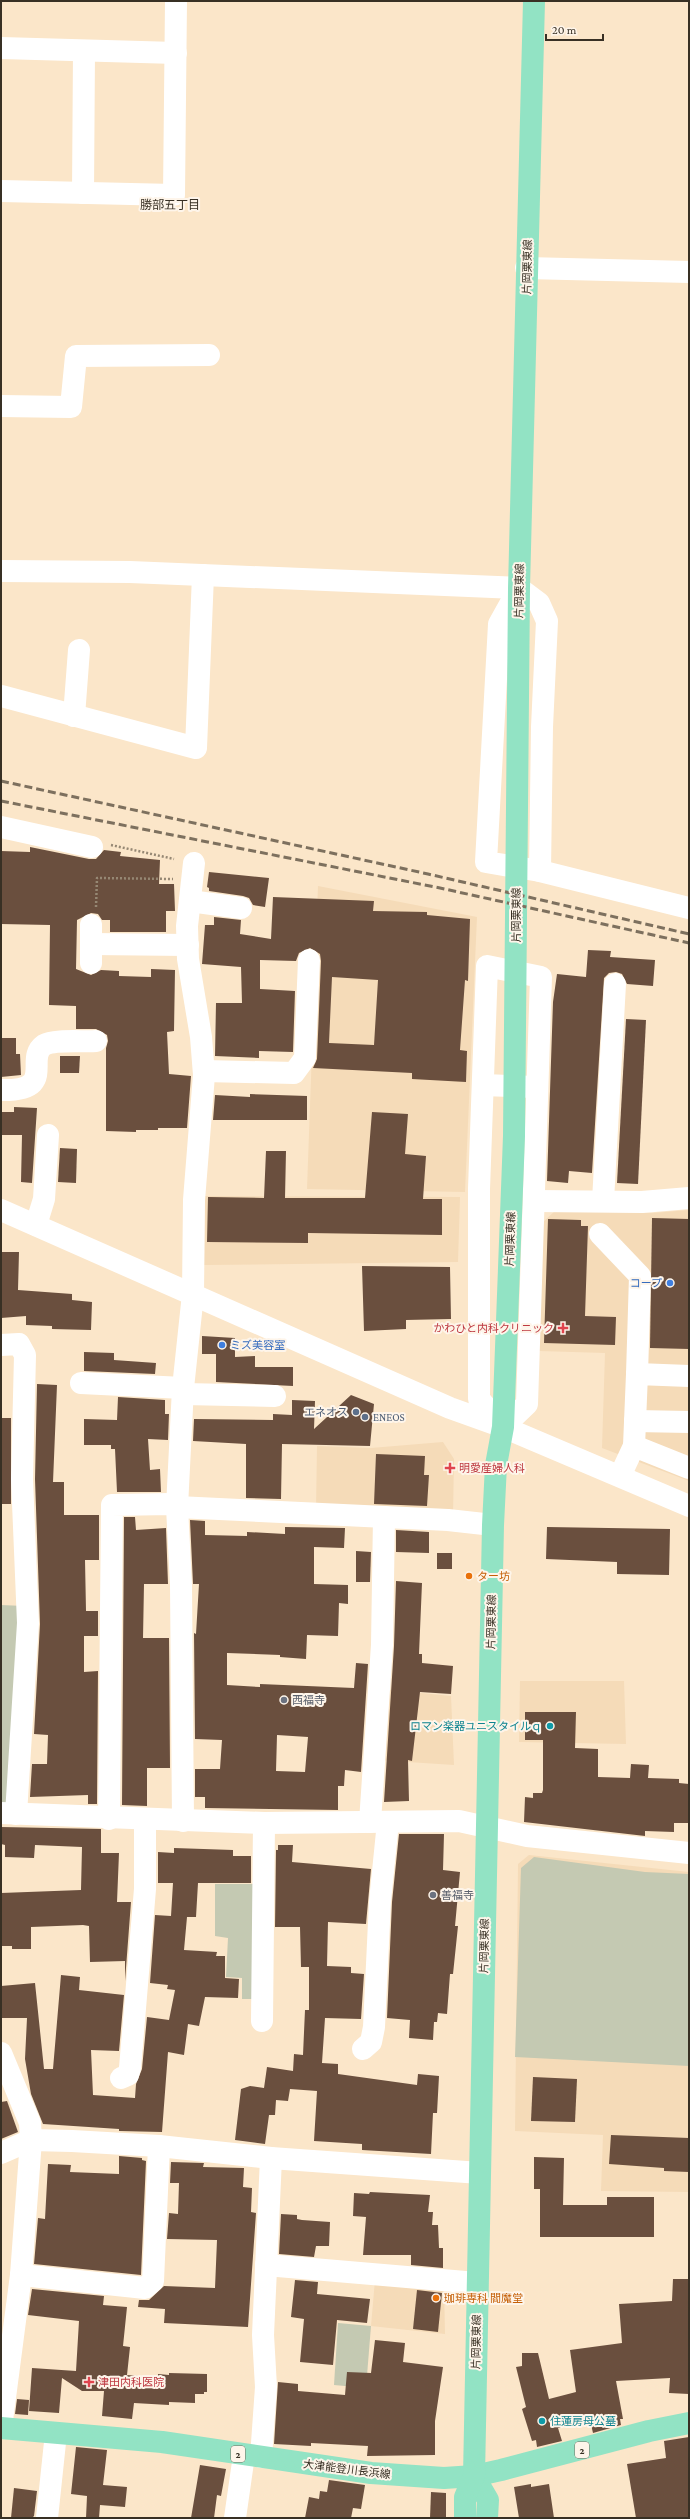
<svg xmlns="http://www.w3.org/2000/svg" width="690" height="2519" font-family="'Crimson Pro','Noto Sans JP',serif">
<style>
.built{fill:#f5dbb8}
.green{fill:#c4c9b2}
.building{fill:#6a4f3e;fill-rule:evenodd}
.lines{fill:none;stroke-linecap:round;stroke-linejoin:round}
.path{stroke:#968874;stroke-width:2.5;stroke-dasharray:2 2;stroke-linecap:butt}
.minor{stroke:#fff;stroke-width:22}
.major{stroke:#92e3c4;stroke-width:22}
.rail{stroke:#7d705e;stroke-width:3;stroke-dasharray:8 4;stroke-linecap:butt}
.shop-dot{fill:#3f7fe0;stroke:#fef5ea;stroke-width:1.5}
.health-dot{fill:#e0444e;stroke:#fef5ea;stroke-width:1.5}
.service-dot{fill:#5c6f8a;stroke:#fef5ea;stroke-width:1.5}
.food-dot{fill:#e8710a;stroke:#fef5ea;stroke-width:1.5}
.worship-dot{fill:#6b7280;stroke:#fef5ea;stroke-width:1.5}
.culture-dot{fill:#0f9aa8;stroke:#fef5ea;stroke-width:1.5}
.labels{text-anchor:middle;stroke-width:4;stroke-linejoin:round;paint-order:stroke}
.shield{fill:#fef5ea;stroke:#736b5f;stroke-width:1}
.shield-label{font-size:10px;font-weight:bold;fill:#383024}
.street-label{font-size:11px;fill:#383024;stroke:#fef5ea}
.shop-label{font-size:11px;fill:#366cbe;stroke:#fef5ea;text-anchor:end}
.health-label{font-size:11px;fill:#be3a42;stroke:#fef5ea;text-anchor:start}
.service-label{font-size:11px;fill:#4e5e75;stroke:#fef5ea;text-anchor:end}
.food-label{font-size:11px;fill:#c56008;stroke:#fef5ea;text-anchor:start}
.worship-label{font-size:11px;fill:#5b616d;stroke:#fef5ea;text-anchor:start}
.culture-label{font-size:11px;fill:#0d838f;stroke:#fef5ea;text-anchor:end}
.neighbourhood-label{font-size:12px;fill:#383024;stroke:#fef5ea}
</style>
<rect width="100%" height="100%" fill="#fbe6c9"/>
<!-- built -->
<g class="built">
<path d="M318,886L477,917L465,1192L307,1189Z"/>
<path d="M205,1196L460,1197L458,1262L204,1265Z"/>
<path d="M689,1210V1481L602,1448L605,1353L539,1351L542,1223L555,1211L653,1213Z"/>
<path d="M443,1442L454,1459L453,1516L316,1509L317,1446L371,1448Z"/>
<path d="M520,1681H624L626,1744L519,1742Z"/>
<path d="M382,1689L451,1696L454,1765L377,1760Z"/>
<path d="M529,1855L689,1872V2192L601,2191L603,2135L515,2131L518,1864Z"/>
<path d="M375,2280L444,2286L445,2334L371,2326Z"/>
</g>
<!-- green -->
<g class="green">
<path d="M1,1605L24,1606L12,1806L1,1805Z"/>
<path d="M534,1857L645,1872L689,1874V2066L515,2057L521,1868Z"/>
<path d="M215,1884H260L258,1999H242V1978L226,1977L228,1938L215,1936Z"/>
<path d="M338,2323L371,2326L366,2388L334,2385Z"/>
</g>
<!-- building -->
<g class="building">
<path d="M30,847L89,859H96L104,850L121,852L120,856L160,860L159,884H174L175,911H166V932H110V920H102L98,914L91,913L77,920L76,969L91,975L101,970L119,971V976L151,977V969L175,970L174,1031L167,1032L169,1074L191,1076L187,1128H158V1130H136V1132L106,1131V1048L108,1041L107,1035L96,1029H76V1006L49,1005L50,925L1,924V851L30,852Z"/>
<path d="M209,872L269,878L265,907L253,905L249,898L243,896L209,891V888L207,887Z"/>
<path d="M273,897L374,901L373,911L427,912V915L470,919L468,981L465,980L460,1050L467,1051L466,1082L412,1079V1073L313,1068L317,1059L321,961L320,954L310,948L299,953L296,961L260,960V989L295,991L293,1052L259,1051V1058L215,1056L216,1003H242L241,967L202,964L205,925H214V917L241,920L240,934L271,939ZM332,977L378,980L374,1045L329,1043Z"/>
<path d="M588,950L611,951L610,957L655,960L653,986L627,984L622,974L616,972L609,973L604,978L592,1173L569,1171L568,1183L547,1181L553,1002L557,974L586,977Z"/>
<path d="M626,1019L646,1020L638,1184L617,1183Z"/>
<path d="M1,1038H16V1054H20L21,1075L1,1077Z"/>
<path d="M60,1056H80L79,1073H60Z"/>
<path d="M250,1094L307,1096V1120H213L215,1095L250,1097Z"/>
<path d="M14,1107L37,1108L32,1183L21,1182L22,1135H1V1112H14Z"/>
<path d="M372,1112L408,1114L405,1154L426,1156L423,1199H442V1235L308,1233V1243L207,1242L208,1197L264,1198L266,1151H286L285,1198H365Z"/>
<path d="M60,1148L77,1149L76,1183L58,1182Z"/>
<path d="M652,1218L689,1219V1349L650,1348Z"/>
<path d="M548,1219L581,1220V1226H588L585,1316L616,1317L615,1345L544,1343Z"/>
<path d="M1,1252H19L18,1290L72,1294V1300L92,1302L91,1330L52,1329V1326L26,1325V1316L1,1318Z"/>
<path d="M362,1266L450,1267L451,1319L406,1320V1329L364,1331Z"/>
<path d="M202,1336L235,1338V1357L255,1356V1367H293V1386L216,1382V1354H202Z"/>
<path d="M84,1352L114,1353V1360L156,1363L155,1374L84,1371Z"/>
<path d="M37,1384L57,1385L53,1482H64V1515H99V1560H85L86,1611H98V1636H84V1672L98,1671L97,1804H88V1795L30,1797L32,1764H47L48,1735L34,1734L40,1624L35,1479Z"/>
<path d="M351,1395L374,1404L370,1446L282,1444L281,1499L246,1498V1444L193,1441L194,1419L273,1420V1414L292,1415V1400L315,1401L314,1429Z"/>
<path d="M118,1397L165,1400V1414H169L168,1440L148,1439L150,1470L160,1469L161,1492H117L115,1449H111V1445H84V1419L117,1420Z"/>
<rect x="1" y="1418" width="10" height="86"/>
<path d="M376,1454L425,1456L424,1475H429L427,1506L374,1504Z"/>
<path d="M124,1517H135L136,1530L166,1528L168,1584H144L143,1638H169L170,1768H147V1806L122,1805Z"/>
<path d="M190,1520L205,1521V1535L247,1536V1532L285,1534V1527L345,1528L344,1548L314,1547V1584L348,1585V1604L339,1603L338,1636L307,1635L306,1659L280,1657V1655L227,1653V1685L260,1687V1684L354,1688L356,1663L368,1664L361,1772L345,1770L344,1786H338V1810L205,1808V1797H195V1769H220L222,1740L195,1739L194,1633L196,1634L199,1584H193ZM277,1735L308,1737L305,1772L276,1771Z"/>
<path d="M547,1527L670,1529L669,1575L617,1574V1562L546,1559Z"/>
<path d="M396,1530L429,1532V1553L396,1552Z"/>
<path d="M356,1551L371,1552L370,1582H356Z"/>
<rect x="437" y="1553" width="15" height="16"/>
<path d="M396,1581L422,1583L419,1654H422V1663L453,1666L451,1694L420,1692L412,1761L408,1760L409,1801L384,1802L394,1646Z"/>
<path d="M525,1712H576L575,1748L598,1749V1777L630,1778L631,1764L649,1765L648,1778L679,1779V1783L689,1784V1823H674V1832L645,1831V1836L524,1822L525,1797L533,1798V1793H542L543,1790V1740H525Z"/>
<path d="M1,1827L101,1829V1853H119L117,1902H131L125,1981V1961L90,1962L89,1926L83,1925L31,1927V1949H12V1946H1V1893L81,1890L82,1847L35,1845L34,1858L5,1857V1845L1,1844Z"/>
<path d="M399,1834H444L443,1870L460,1872L455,1926H458L453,1974H450L447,2014L438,2013L437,2022H434L433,2040L409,2038L410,2020L387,2018L392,1902Z"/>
<path d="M278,1845H293L292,1862L371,1869L366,1924L328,1922L327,1966L351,1967V1973L364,1974L361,2019L325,2018L322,2063L338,2064V2074L417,2085L418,2074L439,2076L437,2113H433L431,2154L362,2150V2144L314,2141L317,2091L290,2089L288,2101L276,2100L275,2115H269L265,2144L235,2140L241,2089L250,2086L264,2088L267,2067L293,2071L294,2054L303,2055L305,2010H309V1967H301L300,1927H275L276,1850H278Z"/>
<path d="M174,1848L233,1850V1856H251V1883H198L196,1917H187L184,1950L217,1952L216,1956H225V1978L239,1979L238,1998L205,1997L199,2026L188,2024L184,2055L168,2052L162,2132L119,2131V2129L43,2124L31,2094L25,2059L27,2018H1V1986L35,1983L44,2069H53L61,1975L80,1977L79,1990L124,1995L119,2051L91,2050L93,2095L135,2098L136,2084L142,2069L147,2017L169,2020L175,1990L167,1989L168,1985L150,1983L155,1915L171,1916L173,1883H158V1852L174,1853Z"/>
<path d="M533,2077L577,2079L575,2122L531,2121Z"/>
<path d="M7,2101L18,2132L1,2139V2102Z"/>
<path d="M611,2135L689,2138V2172L664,2171V2168L609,2164Z"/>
<path d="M119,2156L142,2158V2160L146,2161L141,2275L34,2264L38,2218L45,2219L48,2164L71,2165L70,2172L119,2174Z"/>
<path d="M534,2157L564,2158L563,2205H607V2197H654V2237H540V2189H534Z"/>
<path d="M171,2162L204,2163L203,2167L244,2168L243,2187L252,2188L251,2212L256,2213L248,2327L164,2323L165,2309L138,2307L139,2300H149L164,2286L215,2288L217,2240L167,2239L169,2213L178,2214L179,2183H170Z"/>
<path d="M370,2192L430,2195L428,2212H433L432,2225H438L439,2248H443V2268L411,2265V2255H363L366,2217L353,2216L354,2193L369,2194Z"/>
<path d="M281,2214L297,2215V2219L302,2220L330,2222L329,2246H316L314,2257L279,2254Z"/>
<path d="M673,2279H689V2394L669,2393L670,2378L616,2381L623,2419H620L621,2425L593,2433L590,2420L558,2428L562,2441L537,2447L536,2440L532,2441L522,2409L526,2407L516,2367L522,2366V2353H538L549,2399L576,2392L570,2350L622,2343L619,2304L672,2301Z"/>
<path d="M295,2280L318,2282L317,2294L370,2299L367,2323L337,2320L333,2365L300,2362L304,2319L291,2317Z"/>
<path d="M32,2289L104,2296L103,2305L127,2307L123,2346L130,2347L127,2375L158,2378V2374L169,2375V2373L207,2374V2392H204V2394H195V2403L169,2402V2405L134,2403L132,2419L102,2416L104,2391H82L62,2378L59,2413L29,2411L32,2368L76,2371L79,2321L28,2315Z"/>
<path d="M417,2290L442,2293L438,2332L413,2329Z"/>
<path d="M375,2340L405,2343L403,2362L443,2367L435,2421V2455L367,2456L368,2446L311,2443V2446L274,2444L278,2382L298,2384V2391L345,2395L347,2372L371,2373Z"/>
<path d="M17,2399L29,2400L28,2415L15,2414Z"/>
<path d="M689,2437V2518H636L627,2464L666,2458L664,2441Z"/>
<path d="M76,2447L107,2450L103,2485L127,2487L125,2507L100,2505L99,2518H86L87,2496L71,2494Z"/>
<path d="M200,2465L226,2469L221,2496L217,2495L214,2518H191Z"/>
<path d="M329,2480L365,2485L361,2509L353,2508L351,2518H305L309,2497L319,2499L320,2491L327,2492Z"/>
<path d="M531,2484V2487L549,2484L554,2518H519L514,2487Z"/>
<path d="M14,2488L37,2491L34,2516L32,2518H11Z"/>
<path d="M431,2492L446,2493V2518H430Z"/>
</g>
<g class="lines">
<!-- path -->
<g class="path">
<path d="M111,845L174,859"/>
<path d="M96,907L97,878L173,879"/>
</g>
<!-- minor -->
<g class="minor">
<path d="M1,48L176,53"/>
<path d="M1,191L174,195L176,1"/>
<path d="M83,193L84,51"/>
<path d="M526,268L689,272"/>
<path d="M1,406L71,407L76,356L209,355"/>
<path d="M1,571L130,572L519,588L539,603L547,621L542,727L540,871"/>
<path d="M519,588L499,624L486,862L540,871L689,908"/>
<path d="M1,696L196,748L203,575"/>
<path d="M74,716L79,650"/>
<path d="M1,827L92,847"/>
<path d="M190,901L241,908"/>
<path d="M91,944L188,945"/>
<path d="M91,963V925"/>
<path d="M487,966L541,977L527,1404L503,1427L479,1399V1189Z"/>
<path d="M204,1071L294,1073L305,1058L309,960"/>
<path d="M483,1085L534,1087"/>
<path d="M1,1090C58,1091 24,1059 44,1045C54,1039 84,1042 96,1041"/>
<path d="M534,1201L642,1202L689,1198"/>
<path d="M603,1201L615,984"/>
<path d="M1,1210L450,1408L503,1427L689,1506"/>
<path d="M36,1225L44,1199L48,1135"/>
<path d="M600,1234L640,1276L637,1374"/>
<path d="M1,1345L19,1344L25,1355L22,1479L28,1623L16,1814"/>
<path d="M81,1383L183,1388"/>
<path d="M183,1394L275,1396"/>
<path d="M635,1421L689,1422"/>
<path d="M634,1446L689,1468"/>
<path d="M620,1476L634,1446L637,1374L689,1376"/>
<path d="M1,1813L264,1823L459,1821L527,1836L689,1853"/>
<path d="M109,1819L112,1505L170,1504L177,1507L448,1520L493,1525"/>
<path d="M183,1821L181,1585L177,1507L183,1388L193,1294L194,1200L204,1075L201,1037L188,959L187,926L194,863"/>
<path d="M370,1822L382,1645L384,1517"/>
<path d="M262,2021L264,1823"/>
<path d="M363,2049L371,2042L374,2027L380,1901L388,1822"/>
<path d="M1,2053L30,2123L31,2140L21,2275L1,2428"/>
<path d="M121,2078L128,2075L130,2068L145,1889V1819"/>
<path d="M1,2153L31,2140L72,2141L159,2146L271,2158L480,2173"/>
<path d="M266,2265L477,2283"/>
<path d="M21,2275L145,2288L153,2281L159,2146"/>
<path d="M261,2457L266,2387L263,2335L271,2158"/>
<path d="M47,2518L56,2433"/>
<path d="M235,2518L244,2455"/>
</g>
<!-- major -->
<g class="major">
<path d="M1,2428L162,2442L371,2473L444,2478L474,2476L501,2470L649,2431L689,2423"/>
<path d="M474,2476L488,2500L487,2518"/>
<path d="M465,2518V2497L474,2476L493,1525L496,1465L503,1427L514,1136L519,588L534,1"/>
</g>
<!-- rail -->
<g class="rail">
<path d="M1,781L428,874L689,934"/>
<path d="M1,801L440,888L689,943"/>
</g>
</g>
<!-- markers -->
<g class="shop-dot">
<circle cx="670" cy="1283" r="4"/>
<circle cx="222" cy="1345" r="4"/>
</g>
<g class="health-dot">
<path d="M561 1322h4v4h4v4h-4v4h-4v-4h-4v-4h4z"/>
<path d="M448 1462h4v4h4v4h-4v4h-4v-4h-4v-4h4z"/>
<path d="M87 2376h4v4h4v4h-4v4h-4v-4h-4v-4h4z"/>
</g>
<g class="service-dot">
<circle cx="356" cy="1412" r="4"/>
<circle cx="365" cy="1417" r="4"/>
</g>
<g class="food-dot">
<circle cx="469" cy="1576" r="4"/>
<circle cx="436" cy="2298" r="4"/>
</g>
<g class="worship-dot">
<circle cx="284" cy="1700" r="4"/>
<circle cx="433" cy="1895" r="4"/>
</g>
<g class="culture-dot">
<circle cx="550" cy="1726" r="4"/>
<circle cx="542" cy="2421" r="4"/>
</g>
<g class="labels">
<!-- shield labels -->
<g class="shield">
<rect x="575" y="2442" width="14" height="16" rx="3"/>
<rect x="231" y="2446" width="14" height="16" rx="3"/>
</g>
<g class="shield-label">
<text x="582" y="2454">2</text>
<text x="238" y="2458">2</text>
</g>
<!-- street labels -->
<g class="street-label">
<text transform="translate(527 267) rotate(-89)" y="4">片岡栗東線</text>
<text transform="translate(519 591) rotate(-89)" y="4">片岡栗東線</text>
<text transform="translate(516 915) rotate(-90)" y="4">片岡栗東線</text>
<text transform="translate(510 1239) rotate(-88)" y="4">片岡栗東線</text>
<text transform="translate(491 1622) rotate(-89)" y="4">片岡栗東線</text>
<text transform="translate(484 1946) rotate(-89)" y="4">片岡栗東線</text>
<text transform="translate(476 2342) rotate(-89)" y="4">片岡栗東線</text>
<text transform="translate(347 2469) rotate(7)" y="4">大津能登川長浜線</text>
</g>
<!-- shop labels -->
<g class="shop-label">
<text x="662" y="1287">コープ</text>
<text x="230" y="1349" text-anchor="start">ミズ美容室</text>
</g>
<!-- health labels -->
<g class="health-label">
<text x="554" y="1332" text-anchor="end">かわひと内科クリニック</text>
<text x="459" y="1472">明愛産婦人科</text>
<text x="98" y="2386">津田内科医院</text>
</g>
<!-- service labels -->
<g class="service-label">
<text x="348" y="1416">エネオス</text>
<text x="373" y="1421" text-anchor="start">ENEOS</text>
</g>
<!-- food labels -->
<g class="food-label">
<text x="477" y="1580">ター坊</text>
<text x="444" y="2302">珈琲専科 閻魔堂</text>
</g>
<!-- worship labels -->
<g class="worship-label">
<text x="292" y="1704">西福寺</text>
<text x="441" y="1899">善福寺</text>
</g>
<!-- culture labels -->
<g class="culture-label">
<text x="542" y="1730">ロマン楽器ユニスタイルｑ</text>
<text x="550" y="2425" text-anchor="start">住蓮房母公墓</text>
</g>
<!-- neighbourhood labels -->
<g class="neighbourhood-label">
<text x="170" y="209">勝部五丁目</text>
</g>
</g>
<!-- border -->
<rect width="690" height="2519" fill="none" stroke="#383024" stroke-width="4"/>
<!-- scale -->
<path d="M546 34v6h57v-6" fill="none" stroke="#383024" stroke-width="2"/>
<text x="552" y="34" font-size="12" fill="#383024" stroke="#fef5ea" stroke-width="3" paint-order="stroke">20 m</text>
</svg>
